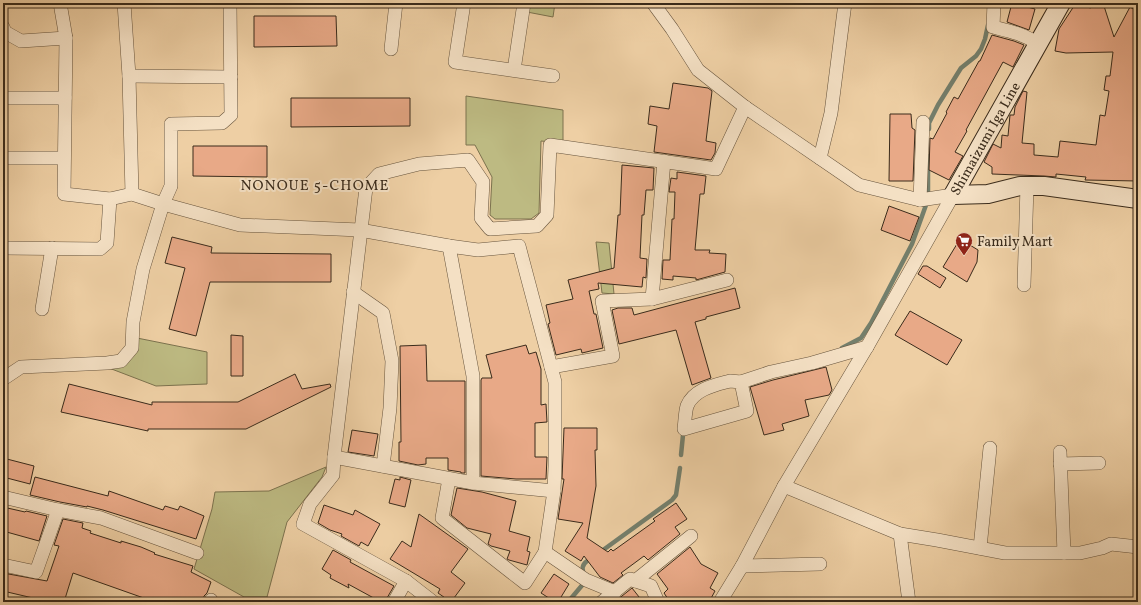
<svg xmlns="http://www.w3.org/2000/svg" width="1141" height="605" font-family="Vollkorn,serif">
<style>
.green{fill:#bdba82;stroke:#7c724e}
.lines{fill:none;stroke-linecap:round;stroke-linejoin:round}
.stream{stroke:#747f6c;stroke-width:4.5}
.building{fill:#e8a987;stroke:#3a2b1b}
.minor-casing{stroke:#67543d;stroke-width:14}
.secondary-casing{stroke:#3a2b1b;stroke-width:20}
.minor{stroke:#f4e0c4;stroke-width:13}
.secondary{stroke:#f4e0c4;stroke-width:18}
.labels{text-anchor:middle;stroke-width:4;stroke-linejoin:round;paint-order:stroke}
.street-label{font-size:14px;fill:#3a2b1b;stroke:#f4e0c4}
.poi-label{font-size:14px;fill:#3a2b1b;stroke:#f4e0c4;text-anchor:start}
.neighbourhood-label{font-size:15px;letter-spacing:1px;fill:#3a2b1b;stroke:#f4e0c4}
</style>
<rect width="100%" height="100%" fill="#eecfa4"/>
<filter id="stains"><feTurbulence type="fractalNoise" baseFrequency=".005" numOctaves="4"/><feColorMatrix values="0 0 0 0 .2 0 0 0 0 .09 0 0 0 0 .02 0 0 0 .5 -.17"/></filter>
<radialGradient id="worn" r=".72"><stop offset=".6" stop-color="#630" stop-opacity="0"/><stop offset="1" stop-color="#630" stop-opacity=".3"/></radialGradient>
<!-- green -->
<g class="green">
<path d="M529,3H555L553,17L527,12Z"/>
<path d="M466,96L563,110V143L541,141L539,213L531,219H495L490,215L492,177L475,145H466Z"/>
<path d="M596,242L609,243L614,294L602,293Z"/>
<path d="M137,338L207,352V384L156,386L109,368Z"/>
<path d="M326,467L322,477L287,522L267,597H244L194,569L212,509L215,492L269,491Z"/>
</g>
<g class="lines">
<!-- stream -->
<g class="stream">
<path d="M929,129V123L938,105L961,68L976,56L981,49L985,39L988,25"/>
<path d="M928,192V156"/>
<path d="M842,348L861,338L871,323L912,244L926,205"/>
<path d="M681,455L683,435V429"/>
<path d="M599,553L672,500L676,495L680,468"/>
<path d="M583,571C581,564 587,561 593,557"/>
<path d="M568,602L584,583"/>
</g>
</g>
<!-- building -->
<g class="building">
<path d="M1012,3L1035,9L1029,30L1007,22Z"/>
<path d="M1076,3H1082L1090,8L1103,3L1114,37L1130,7L1138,12V181L1085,180L1086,177L1056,174V177L1044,176L992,174V167L984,162L993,144L1001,148L1002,135L1008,136L1010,115H1014L1015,107L1023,91L1027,92L1022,143L1034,144V155L1058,157L1060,141L1096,145L1100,115L1105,116L1109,91L1104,90L1106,76H1110L1113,52L1066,53L1055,51L1059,29Z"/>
<path d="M254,16H336L337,46L254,47Z"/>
<path d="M992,35L1014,41L1024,45L1013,67L1003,62L966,130L967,131L955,152L963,156L949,180L929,170L930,138L933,139L947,113L946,112L954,97L958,99L979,61H980Z"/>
<path d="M673,83L708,88L712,91L706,141L716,143L715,153L711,160L654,152L657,126L648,124L650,106L669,109Z"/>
<path d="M291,98H410V126L291,127Z"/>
<path d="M890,114H911L912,128L915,130L913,181H889Z"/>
<path d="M193,146H267V177L193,176Z"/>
<path d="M622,165L654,168L653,190H646L644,215H642L640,258L647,259L646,278L643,277L642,287L598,283L599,289L589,291L594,314H596L603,348L582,353L581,349L556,355L548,324L550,323L546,305L573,299L568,280L614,268L618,215H620Z"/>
<path d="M677,172L706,176L704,194H700L695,250H710L709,253L726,254L725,272L696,280V278L673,276V280L662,279L663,260H670L672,219H674L675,192H669L671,178L677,179Z"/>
<path d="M889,206L919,217L910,241L881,230Z"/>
<path d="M172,237L212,247L211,253L331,254V282H210L196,336L169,329L185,268L165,263Z"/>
<path d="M960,239L978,250L977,262L967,282L943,267Z"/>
<path d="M923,266H927L946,278L940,288L918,274Z"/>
<path d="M735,288L740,308L706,317V319L695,322L711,378L692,385L676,330L619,344L612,310L618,308H632L634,315Z"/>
<path d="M910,311L962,340L947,365L895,335Z"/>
<path d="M231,335L243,336V376H231Z"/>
<path d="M426,345L427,381H465V473H461V472L448,470V458H426V464L418,465L399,461V442H401L400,346Z"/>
<path d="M526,345L529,354L536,352L541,369V405L546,404L547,422L535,423V457H547L546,479H516L481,476V380L482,378H492L486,355Z"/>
<path d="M826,367L832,390L829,395L805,400L809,416L782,424L784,430L764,435L750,387L773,380Z"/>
<path d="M295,374L302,389L330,384L331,387L246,429H148V431L61,412L69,384L152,405V402H238Z"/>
<path d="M564,428H597V450H595L596,486L587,538L608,552L611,549L613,551L655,521L653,519L676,503L687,519L675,527L680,534L648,560L644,556L621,573L623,575L613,583L600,577L584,556L581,561L565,551L583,523L558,519L564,479H562Z"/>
<path d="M352,430L378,434L374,456L348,452Z"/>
<path d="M3,458L34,466L30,484L3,477Z"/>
<path d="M35,477L108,496L109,491L163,510L165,506L178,510L180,506L204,516L196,539L103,510L87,506V507L60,502L30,495Z"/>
<path d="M400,477L411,480L405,507L389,503L395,479L400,480Z"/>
<path d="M457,488L482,492L516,501L509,531L530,537L527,551L530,552L527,565L509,560L507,559L510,551L491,546L488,544L491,534L467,528L451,515Z"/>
<path d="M324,505L353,515L355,510L380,524L368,546L361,542L359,546L341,536L342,534L330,530L318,523Z"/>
<path d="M3,507L25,512L26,511L47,516L39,541L3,531Z"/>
<path d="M419,514L468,549L451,572L465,583L451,602L438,593L440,589L390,559L402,541L411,547Z"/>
<path d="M63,519L83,523L82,528L91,531L90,533L121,543V541L141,547L155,553L154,554L193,566L191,572L211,582L207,593L204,596L203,602H155L73,573L64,602H50L3,591V573L47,581L59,546L54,545Z"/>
<path d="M690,547L701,564L718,573L710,588L715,591L709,602H670L664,593L668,589L657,574Z"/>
<path d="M333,550L351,560L350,562L394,586L387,598L386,602H381L348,584L349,588L330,578L331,575L322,569Z"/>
<path d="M554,574L569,584L558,602H555L541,593Z"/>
<path d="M632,588L643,602H619L617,600Z"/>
</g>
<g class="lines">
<!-- minor casing -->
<g class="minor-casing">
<g id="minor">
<path d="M60,3L66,38L64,194L110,199L132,194L163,204L240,225L360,230L449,246L478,250L519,246L555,382V466L554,491L545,552L525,583L442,518L449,479"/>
<path d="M124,3L129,76L132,194"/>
<path d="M464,3L455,62L553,76"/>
<path d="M653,3L672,29L698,70L745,107L859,185L920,200L953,195"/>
<path d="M994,3L993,27C1009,31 1024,34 1038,44"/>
<path d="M3,27L5,32L21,41L66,38"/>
<path d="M391,49L396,3"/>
<path d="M514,70L524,3"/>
<path d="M129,76L231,77"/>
<path d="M7,98H65"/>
<path d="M4,158H64"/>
<path d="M820,158L831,113L845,3"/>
<path d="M920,200L923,122"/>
<path d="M449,246L473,376V483"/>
<path d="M3,248L100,249L107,243L110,199"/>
<path d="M1024,285L1027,186"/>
<path d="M353,292L383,313L392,361L390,408L383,466"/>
<path d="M652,299L664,161"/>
<path d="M42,309L52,248"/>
<path d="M551,367L613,356L602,301L652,299L727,280"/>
<path d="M3,379L21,367L107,363L121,361L132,348L133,322L143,269L163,204L171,186V124L222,123L231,115L230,3"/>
<path d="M730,381L741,382L747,411L684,429C685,422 685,413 687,406C694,389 715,385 730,381Z"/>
<path d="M741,382L771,372L812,363L867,347"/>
<path d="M1060,452L1064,553"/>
<path d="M334,457L473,483L554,491"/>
<path d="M1060,464L1099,463"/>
<path d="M784,486L900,534L937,540L1005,553H1080L1102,548L1111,544L1138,547"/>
<path d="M3,497L58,510L101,518L197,553"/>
<path d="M900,534L909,602"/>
<path d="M980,548L990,448"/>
<path d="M545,552L586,580L615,592"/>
<path d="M3,565L36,572L58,510"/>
<path d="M742,566L820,564"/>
<path d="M635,581L691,536"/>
<path d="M211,602V600"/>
<path d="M394,602L406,581"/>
<path d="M433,602L406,581L303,524L310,504L333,475L334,457L366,188L379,174L419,164L468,160L483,182L481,218L490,229L537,226L547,215L550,145L716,169L745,107"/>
<path d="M602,602L630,579L651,586L658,602"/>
<path d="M720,602L742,566L784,486L867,347L953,195"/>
</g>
</g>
<!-- secondary casing -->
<g class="secondary-casing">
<g id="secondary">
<path id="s1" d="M953,195L1061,3"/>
<path d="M953,195L988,194L1020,186H1044L1138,199"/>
</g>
</g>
<!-- minor -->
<use href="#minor" class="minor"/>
<!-- secondary -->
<use href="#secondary" class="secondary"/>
</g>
<!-- icons -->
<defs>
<g id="supermarket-pin" transform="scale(0.9)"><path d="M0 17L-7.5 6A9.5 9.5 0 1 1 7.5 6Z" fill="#8f2418" stroke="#f4e0c4"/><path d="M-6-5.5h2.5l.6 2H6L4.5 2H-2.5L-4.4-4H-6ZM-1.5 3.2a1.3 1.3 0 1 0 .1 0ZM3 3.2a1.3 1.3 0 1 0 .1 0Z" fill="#fff"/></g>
</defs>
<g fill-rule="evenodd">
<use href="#supermarket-pin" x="964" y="241"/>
</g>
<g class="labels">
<!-- street labels -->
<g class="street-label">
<text dy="5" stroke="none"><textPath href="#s1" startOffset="65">Shimaizumi Iga Line</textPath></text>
</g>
<!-- poi labels -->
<g class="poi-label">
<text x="977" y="246">Family Mart</text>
</g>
<!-- neighbourhood labels -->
<g class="neighbourhood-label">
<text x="315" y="190">NONOUE 5-CHOME</text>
</g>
</g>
<!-- margin -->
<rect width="1141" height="605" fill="none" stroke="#eecfa4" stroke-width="16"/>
<rect x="4" y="4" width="1133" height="597" fill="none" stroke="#3a2b1b" stroke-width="2"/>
<rect x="8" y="8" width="1125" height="589" fill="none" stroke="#3a2b1b"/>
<rect width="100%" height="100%" filter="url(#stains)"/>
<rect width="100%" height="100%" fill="url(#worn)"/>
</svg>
